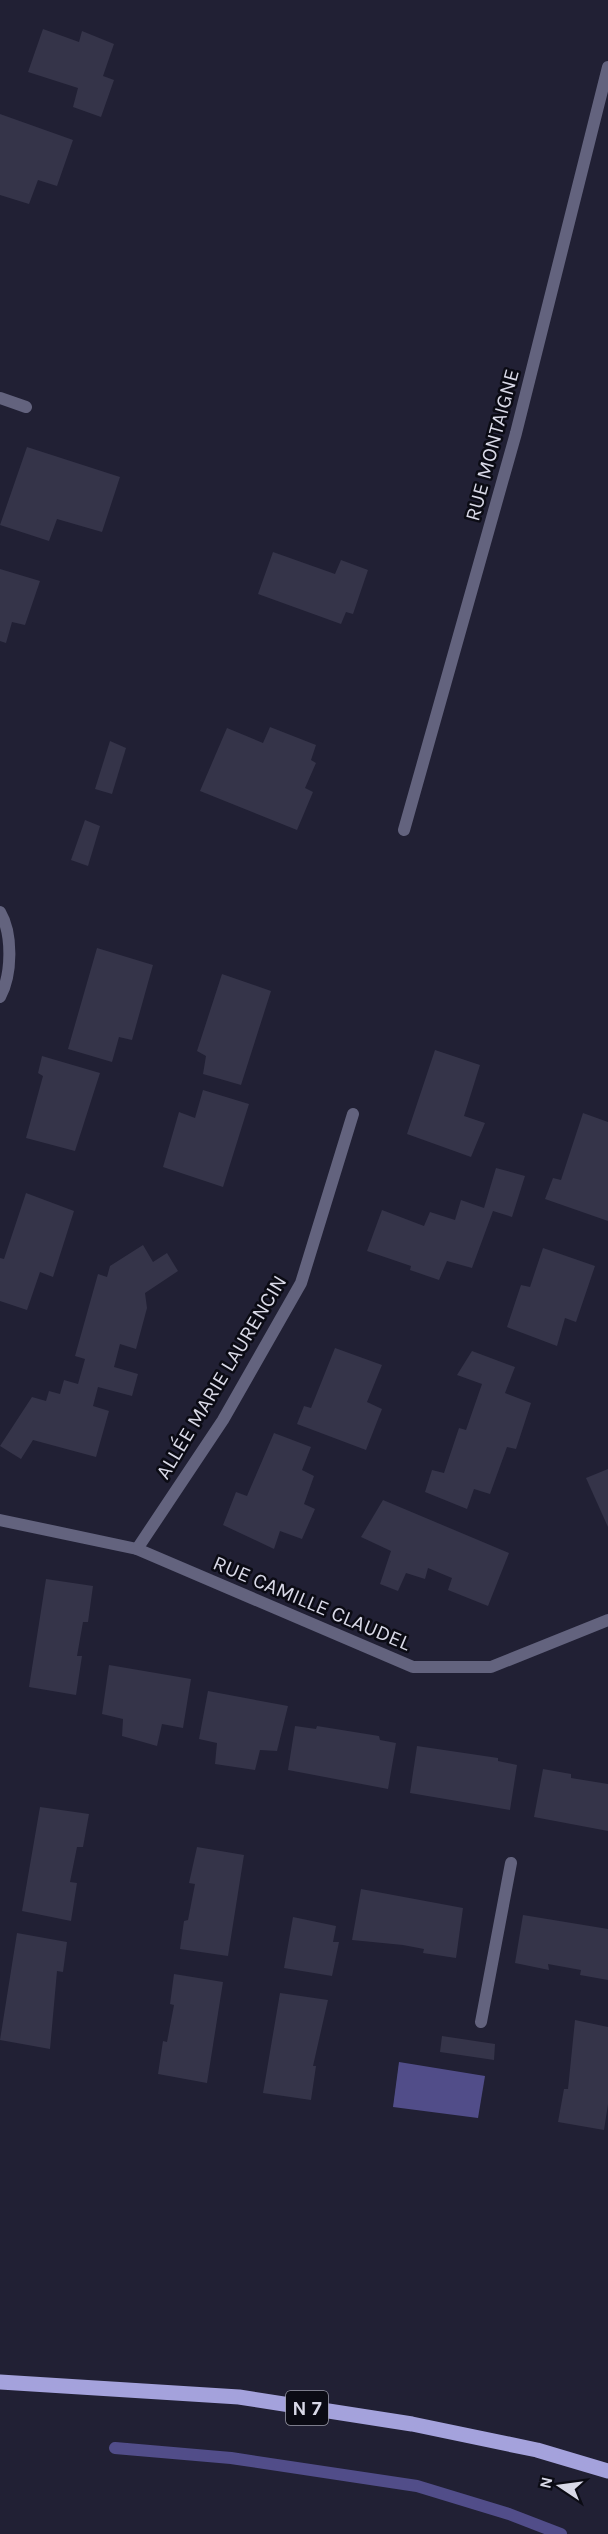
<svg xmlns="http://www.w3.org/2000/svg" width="608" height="2534" font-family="Karla,sans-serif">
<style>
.water{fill:#514d89}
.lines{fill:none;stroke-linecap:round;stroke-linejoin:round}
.stream{stroke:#514d89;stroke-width:12}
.building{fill:#353449}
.service{stroke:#63637e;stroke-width:12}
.minor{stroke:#63637e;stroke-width:12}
.primary{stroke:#a4a2dc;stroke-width:15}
.labels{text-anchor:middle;stroke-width:5;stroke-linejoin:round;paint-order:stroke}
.shield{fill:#0b0b14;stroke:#9b9ba8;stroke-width:1.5}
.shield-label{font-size:20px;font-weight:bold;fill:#d9d9e7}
.street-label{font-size:21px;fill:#d9d9e7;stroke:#0b0b14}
</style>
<rect width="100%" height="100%" fill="#212034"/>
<!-- water -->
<path class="water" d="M399,2062L485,2076L478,2118L393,2107Z"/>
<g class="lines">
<!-- stream -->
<path class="stream" d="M115,2448L231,2458L417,2486L509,2514L561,2534"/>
</g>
<!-- building -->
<g class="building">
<path d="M43,29L79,42L82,31L114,44L103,76L114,80L101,117L73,107L78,88L28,72Z"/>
<path d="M0,114L73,140L57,186L38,180L29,204L0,195Z"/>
<path d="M27,447L120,477L102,532L57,519L49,541L0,525Z"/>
<path d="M273,552L335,574L341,560L368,570L353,614L346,612L341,624L258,594Z"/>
<path d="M0,569L40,581L25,625L12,622L6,643L0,641Z"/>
<path d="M270,727L316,745L311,760L316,763L305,788L313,792L297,830L200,791L227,728L263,743Z"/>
<path d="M110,741L126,748L112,794L95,789Z"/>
<path d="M85,820L100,826L88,866L71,860Z"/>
<path d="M97,948L153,965L132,1040L119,1037L112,1062L68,1049Z"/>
<path d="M222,974L271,991L241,1085L203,1074L206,1056L197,1051Z"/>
<path d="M435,1050L480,1065L464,1116L485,1123L471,1157L407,1134Z"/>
<path d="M42,1056L100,1073L75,1151L26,1138L43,1076L38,1073Z"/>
<path d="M203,1090L249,1104L223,1187L163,1167L179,1112L195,1118Z"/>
<path d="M583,1113L608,1122V1221L545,1199L553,1178L561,1180Z"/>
<path d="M496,1168L525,1176L512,1217L493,1211L472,1268L447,1261L439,1280L410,1270L411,1266L367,1251L382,1210L424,1226L430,1212L455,1220L461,1200L484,1208Z"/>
<path d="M26,1193L74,1211L53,1277L40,1272L27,1310L0,1301V1258L4,1259Z"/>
<path d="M143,1245L153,1262L167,1253L178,1271L145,1293L147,1308L136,1349L120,1344L114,1367L138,1374L132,1396L98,1387L93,1406L109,1411L96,1457L33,1440L21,1459L0,1446L32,1397L46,1401L49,1391L60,1394L64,1380L78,1384L85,1359L75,1356L98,1274L107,1277L110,1266Z"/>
<path d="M543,1248L595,1266L576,1322L565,1318L557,1346L507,1327L521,1285L530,1287Z"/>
<path d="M335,1348L382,1365L367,1402L382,1409L366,1450L297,1424L304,1406L311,1408Z"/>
<path d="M472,1351L515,1367L505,1393L531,1403L516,1449L507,1447L490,1494L474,1489L467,1509L425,1492L432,1470L444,1473L459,1428L466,1430L482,1384L457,1375Z"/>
<path d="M274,1433L311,1447L302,1470L314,1476L304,1504L315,1509L302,1539L280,1531L274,1549L223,1525L236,1492L247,1496Z"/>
<path d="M608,1469V1527L586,1478Z"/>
<path d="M383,1500L509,1553L488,1606L448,1590L452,1578L428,1568L425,1579L406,1573L398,1591L380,1584L391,1551L361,1537Z"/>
<path d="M46,1579L93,1586L88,1622H83L77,1656H82L76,1695L29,1687Z"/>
<path d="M109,1665L191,1679L183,1728L162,1724L157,1746L122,1736L123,1719L102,1714Z"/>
<path d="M208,1691L288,1706L277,1751L260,1750L255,1770L215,1764L217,1743L199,1739Z"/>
<path d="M295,1726L316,1729L317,1726L379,1736L380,1740L396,1743L388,1789L288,1770Z"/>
<path d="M417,1746L498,1758V1761L517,1765L510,1810L410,1793Z"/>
<path d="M543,1769L571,1774V1778L608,1784V1831L534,1817Z"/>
<path d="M40,1807L89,1814L83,1847H77L70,1882L77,1883L71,1921L22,1911Z"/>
<path d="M197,1847L244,1855L228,1956L180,1949L184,1921L188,1920L195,1884L189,1883Z"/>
<path d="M361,1889L463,1908L456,1958L423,1953L424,1949L403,1945L352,1940Z"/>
<path d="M523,1915L608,1929V1980L580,1975L581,1970L548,1964L549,1970L515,1963Z"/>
<path d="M293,1917L336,1926L333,1942H339L332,1976L284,1968Z"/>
<path d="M17,1933L67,1942L63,1972L57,1971L50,2049L0,2040Z"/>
<path d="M174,1974L223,1982L207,2083L158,2074L163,2041L167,2042L174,2005L170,2004Z"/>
<path d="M280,1993L328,2000L313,2066H316L311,2100L263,2093Z"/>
<path d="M575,2020L608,2027V2104L604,2130L558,2122L564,2089H568Z"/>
<path d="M442,2036L495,2044L494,2060L440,2052Z"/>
</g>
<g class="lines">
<!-- service -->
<path class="service" d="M481,2022L511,1863"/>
<!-- minor -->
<g class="minor">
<path d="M0,398L26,407"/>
<path d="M404,830L516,433L608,67"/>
<path d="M0,912C13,934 12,975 0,997"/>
<path d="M0,1520L137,1549L413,1667H491L608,1620"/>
<path d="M137,1549L223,1420L301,1283L353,1114"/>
</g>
<!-- primary -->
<path class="primary" d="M0,2382L239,2397L412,2424L537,2450L608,2471"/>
</g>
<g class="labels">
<!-- shield labels -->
<rect class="shield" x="286" y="2391" width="42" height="34" rx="4.5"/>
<g class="shield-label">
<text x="307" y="2415">N 7</text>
</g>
<!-- street labels -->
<g class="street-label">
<text transform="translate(492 445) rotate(-75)" y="7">RUE MONTAIGNE</text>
<text transform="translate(221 1377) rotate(-59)" y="7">ALLÉE MARIE LAURENCIN</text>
<text transform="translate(312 1603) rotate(23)" y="7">RUE CAMILLE CLAUDEL</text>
</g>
</g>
<!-- north arrow -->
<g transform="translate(560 2486) rotate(283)" stroke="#0b0b14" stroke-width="4.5" paint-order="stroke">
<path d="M0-4.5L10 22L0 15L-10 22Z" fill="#d9d9e7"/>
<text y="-9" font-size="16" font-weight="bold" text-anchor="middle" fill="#d9d9e7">N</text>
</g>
</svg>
